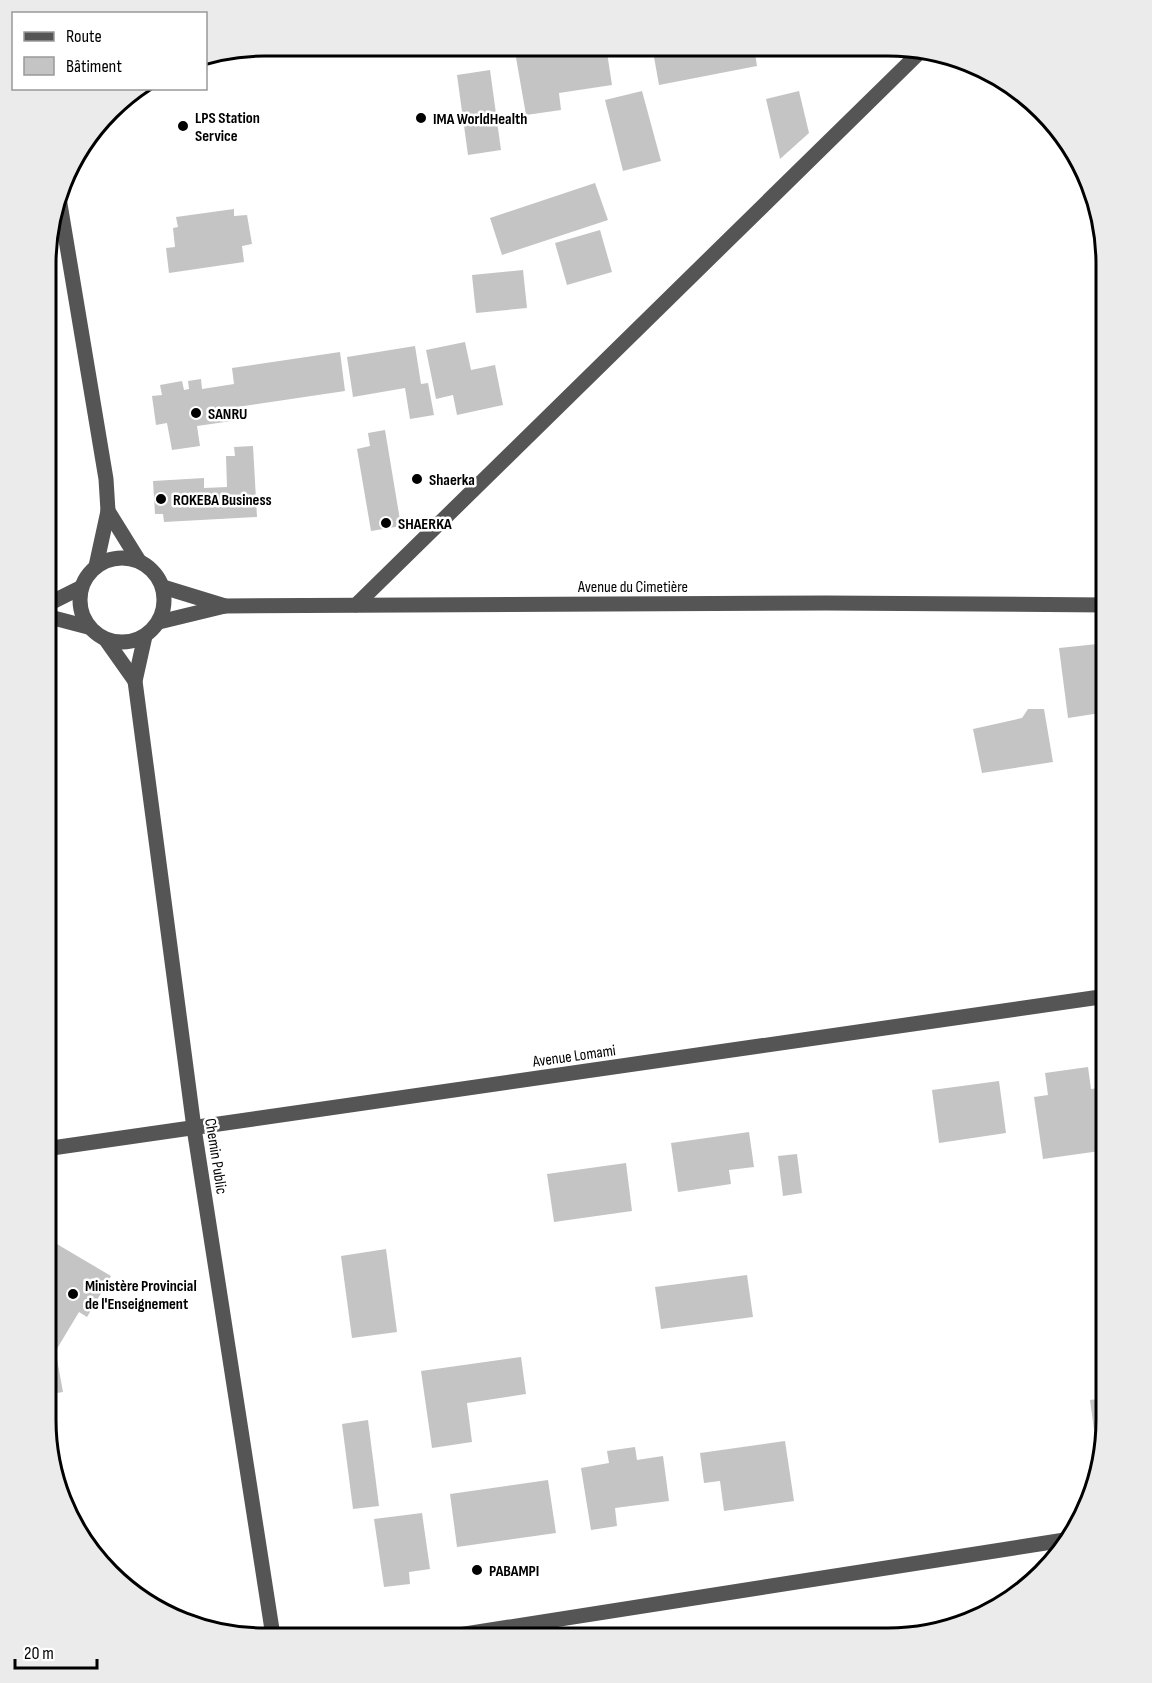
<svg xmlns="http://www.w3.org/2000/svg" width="1152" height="1683" font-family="'Sofia Sans Condensed',sans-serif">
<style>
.building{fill:#c4c4c4}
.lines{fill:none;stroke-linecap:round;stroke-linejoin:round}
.minor{stroke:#555;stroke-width:15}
.poi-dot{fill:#000;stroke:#fff;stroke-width:2}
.labels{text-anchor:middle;stroke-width:5;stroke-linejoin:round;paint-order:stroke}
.poi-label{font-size:16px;font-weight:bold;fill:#000;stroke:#fff;text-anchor:start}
.street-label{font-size:16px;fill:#000;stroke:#fff}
.rim{fill:none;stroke:#000;stroke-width:3}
</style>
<rect width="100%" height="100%" fill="#fff"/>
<!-- building -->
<g class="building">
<path d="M514,46H606L612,85L559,93L561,110L526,115Z"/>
<path d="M652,46H754L757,66L659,85Z"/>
<path d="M490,70L501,150L468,155L457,75Z"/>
<path d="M642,91L661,161L623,171L605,100Z"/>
<path d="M799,91L809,133L780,159L766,99Z"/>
<path d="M595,183L608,220L502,255L490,218Z"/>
<path d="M234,209V216L247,215L252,244L242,246L244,262L169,273L166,248L175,247L173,228L178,227L176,217Z"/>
<path d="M600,230L612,272L567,285L555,243Z"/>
<path d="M523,270L527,308L476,313L472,275Z"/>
<path d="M465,342L471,370L495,365L503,405L457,415L453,395L436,399L426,350Z"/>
<path d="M415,346L421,384L428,383L434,415L410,419L405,388L353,397L347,357Z"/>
<path d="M340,352L345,391L237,407L239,420L197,426L200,446L172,450L167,423L156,425L152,396L162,395L160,385L182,381L184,390L189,389L188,381L201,379L202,389L234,384L232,368Z"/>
<path d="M385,430L401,526L371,531L357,449L370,446L368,433Z"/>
<path d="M253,446L257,517L164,522L163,514H155L153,481L204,478V488L227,487L226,456H235L234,447Z"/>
<path d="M1107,643V712L1068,718L1059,648Z"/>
<path d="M1028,709H1044L1053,762L982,773L973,729L1022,718Z"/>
<path d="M1088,1067L1091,1089L1107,1087V1150L1043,1159L1034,1097L1048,1095L1045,1073Z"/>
<path d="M999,1081L1006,1133L939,1143L932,1090Z"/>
<path d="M749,1132L754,1167L729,1170L731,1184L678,1192L671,1143Z"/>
<path d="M797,1154L802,1193L783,1196L778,1156Z"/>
<path d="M626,1163L632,1211L554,1222L547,1174Z"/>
<path d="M45,1237L111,1276L87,1317L79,1312L55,1352L45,1346Z"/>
<path d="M386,1249L397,1332L352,1338L341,1256Z"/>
<path d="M747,1275L753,1317L661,1329L655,1287Z"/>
<path d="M521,1357L526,1394L467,1403L472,1442L432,1448L421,1371Z"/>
<path d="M57,1359L63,1392L45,1395V1362Z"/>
<path d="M1107,1398V1434L1103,1444L1096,1445L1090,1400Z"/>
<path d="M368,1420L379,1506L353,1509L342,1424Z"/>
<path d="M785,1441L794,1501L724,1511L720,1481L704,1483L700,1453Z"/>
<path d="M635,1447L637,1460L663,1456L669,1501L615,1508L617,1526L591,1530L581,1468L609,1463L607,1451Z"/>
<path d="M548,1480L556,1533L457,1547L450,1494Z"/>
<path d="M422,1513L430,1569L409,1572L410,1584L384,1587L374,1519Z"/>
</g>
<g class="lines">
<!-- minor -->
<g class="minor">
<path d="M59,198L106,479L108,511L96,566"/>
<path d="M108,511L139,561"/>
<circle cx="122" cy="600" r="42"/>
<path d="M163,587L225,606L826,603L1107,605"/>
<path d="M46,605L80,588"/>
<path d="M356,605L923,49"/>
<path d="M46,616L88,627"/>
<path d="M159,622L225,606"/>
<path d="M145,636L135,681L194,1128L273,1636"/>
<path d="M106,640L135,681"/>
<path d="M45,1149L1107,996"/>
<path d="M446,1637L1071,1539"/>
</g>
</g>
<!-- markers -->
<g class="poi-dot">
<circle cx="421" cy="118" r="6"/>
<circle cx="183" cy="126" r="6"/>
<circle cx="196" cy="413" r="6"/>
<circle cx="417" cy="479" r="6"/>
<circle cx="161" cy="499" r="6"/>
<circle cx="386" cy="523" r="6"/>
<circle cx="73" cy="1294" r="6"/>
<circle cx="477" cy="1570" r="6"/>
</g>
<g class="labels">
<!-- poi labels -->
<g class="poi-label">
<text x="195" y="123">LPS Station<tspan x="195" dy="18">Service</tspan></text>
<text x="433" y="124">IMA WorldHealth</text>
<text x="208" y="419">SANRU</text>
<text x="429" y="485">Shaerka</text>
<text x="173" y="505">ROKEBA Business</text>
<text x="398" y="529">SHAERKA</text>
<text x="85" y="1291">Ministère Provincial<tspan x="85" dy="18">de l'Enseignement</tspan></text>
<text x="489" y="1576">PABAMPI</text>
</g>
<!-- street labels -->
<g class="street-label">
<text x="633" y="592">Avenue du Cimetière</text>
<text transform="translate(574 1055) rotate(-8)" y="6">Avenue Lomami</text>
<text transform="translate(217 1156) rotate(81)" y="6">Chemin Public</text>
</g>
</g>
<!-- crop -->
<path d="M0 0H1152V1683H0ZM264 56H888A208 208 0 0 1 1096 264V1420A208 208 0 0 1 888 1628H264A208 208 0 0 1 56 1420V264A208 208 0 0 1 264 56Z" fill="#ebebeb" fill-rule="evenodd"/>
<path class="rim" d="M264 56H888A208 208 0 0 1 1096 264V1420A208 208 0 0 1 888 1628H264A208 208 0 0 1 56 1420V264A208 208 0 0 1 264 56Z"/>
<!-- legend -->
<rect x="12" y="12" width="195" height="78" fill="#ffffff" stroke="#999999" stroke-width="1.5"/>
<rect x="24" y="32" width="30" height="9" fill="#555555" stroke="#999999" stroke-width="1.5"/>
<text x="66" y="42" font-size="18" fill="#000000">Route</text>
<rect x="24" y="57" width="30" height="18" fill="#c4c4c4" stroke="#999999" stroke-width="1.5"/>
<text x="66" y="72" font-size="18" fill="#000000">Bâtiment</text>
<!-- scale -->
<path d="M15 1659v9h82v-9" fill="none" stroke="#000000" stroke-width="3"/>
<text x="24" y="1659" font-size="18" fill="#000000" stroke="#ffffff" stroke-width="4.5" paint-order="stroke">20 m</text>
</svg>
